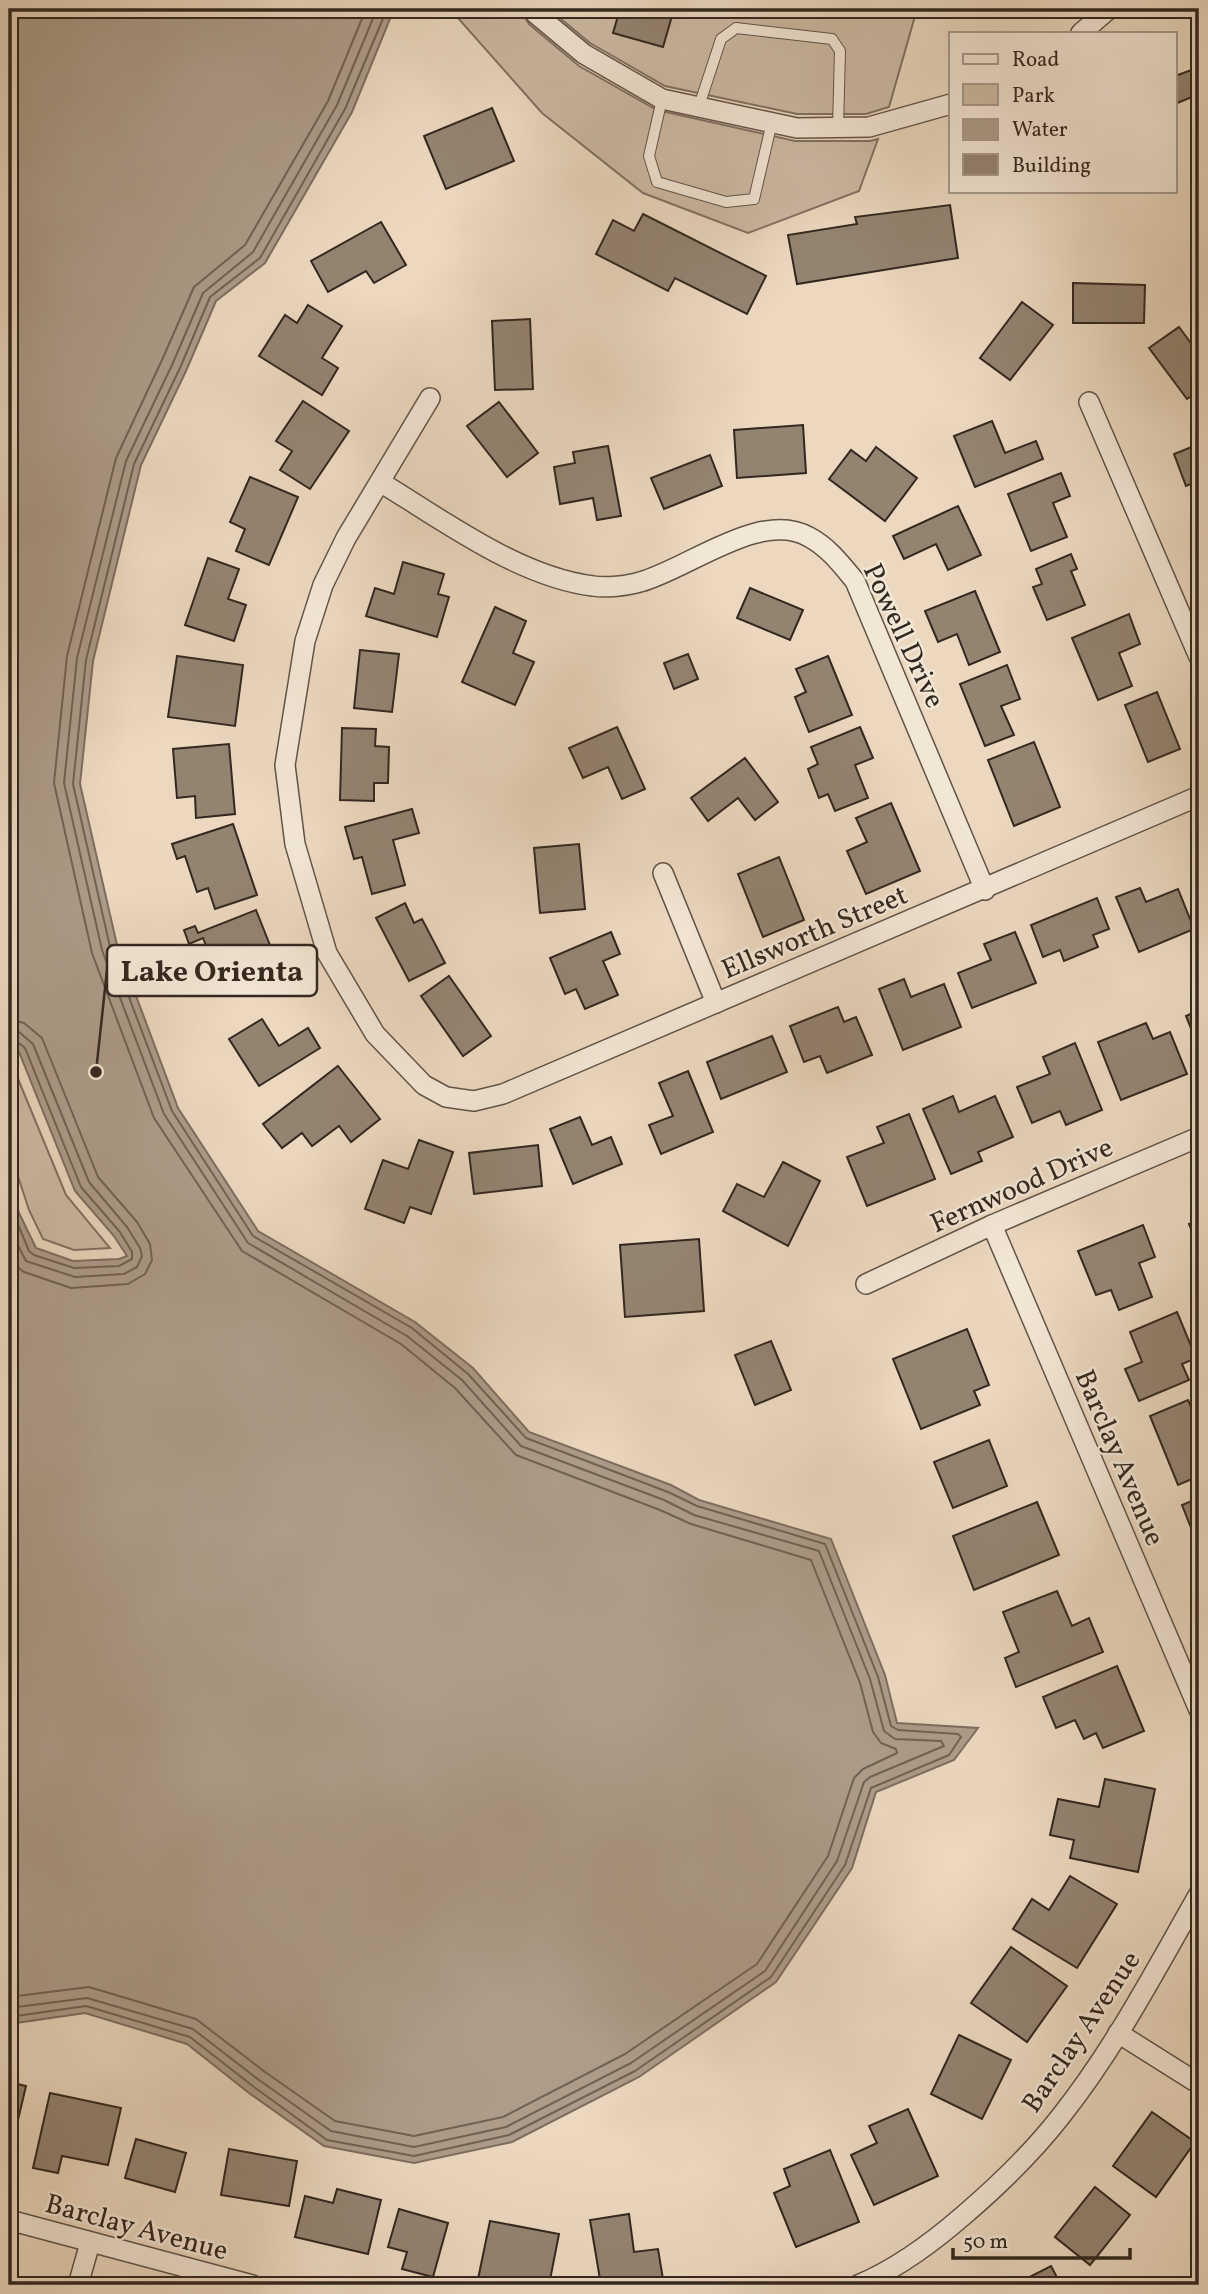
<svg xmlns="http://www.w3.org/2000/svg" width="1208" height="2294" font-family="Vollkorn,serif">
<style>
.green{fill:#ccbaa4;stroke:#807162;stroke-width:2}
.water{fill:#ac9c89;stroke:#7c6e5f;stroke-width:2}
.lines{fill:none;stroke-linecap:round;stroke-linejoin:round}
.shore{stroke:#706254;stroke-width:2}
.building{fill:#938472;stroke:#33281f;stroke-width:2}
.service-casing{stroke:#615447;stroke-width:12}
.minor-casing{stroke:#615447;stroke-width:22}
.service{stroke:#f2e6d5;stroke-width:10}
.minor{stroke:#f2e6d5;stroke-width:19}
.labels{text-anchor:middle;stroke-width:5;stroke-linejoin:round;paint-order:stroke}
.street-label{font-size:28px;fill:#33281f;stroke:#f2e6d5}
.leader{fill:none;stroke:#33281f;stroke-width:2.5}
.callout-dot{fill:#33281f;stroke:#f2e6d5;stroke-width:2.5}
.callout{fill:#f2e6d5;stroke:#33281f;stroke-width:2.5}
.callout-label{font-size:30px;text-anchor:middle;font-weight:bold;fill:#33281f}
</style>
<rect width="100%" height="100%" fill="#ebd8bf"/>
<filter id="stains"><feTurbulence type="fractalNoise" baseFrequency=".00286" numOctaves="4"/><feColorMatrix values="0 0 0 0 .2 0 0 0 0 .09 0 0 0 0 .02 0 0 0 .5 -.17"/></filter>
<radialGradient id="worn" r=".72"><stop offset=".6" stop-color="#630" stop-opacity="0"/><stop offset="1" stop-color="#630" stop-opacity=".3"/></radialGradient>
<!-- green -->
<g class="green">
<path d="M450,9H520L529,24L579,66L657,110L795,141H870L878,139L859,191L748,233L643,193L542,113Z"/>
<path d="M549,9H917L889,107L866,114H797L665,86L590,43Z"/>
<path d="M9,1057L66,1195L110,1248L74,1250L43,1239L29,1210L9,1149Z"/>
</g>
<!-- water -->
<path class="water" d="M9,9H394L352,112L265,263L216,301L186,371L141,465L93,661L80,784L117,945L178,1108L258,1231L415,1322L473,1368L529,1432L671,1485L699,1500L831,1539L885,1675L897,1723L978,1728L954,1760L876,1792L852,1868L776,1982L639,2077L512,2142L414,2163L324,2146L249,2093L187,2044L85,2013L9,2024V1181L19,1213L36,1248L73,1261L119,1259L127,1256L114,1236L75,1191L19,1052L9,1044Z"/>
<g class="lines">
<!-- shore -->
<g class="shore">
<path d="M9,1019L24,1023L42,1038L98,1177L137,1222L150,1244L152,1260L145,1274L128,1284L71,1288L24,1272L15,1265L9,1253"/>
<path d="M9,1030L19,1032L33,1044L89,1182L127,1227L140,1248L142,1256L137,1267L124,1274L75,1277L26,1261L9,1228"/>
<path d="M9,1039L15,1040L25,1048L81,1187L120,1232L132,1252V1259L119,1266L74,1268L34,1255L29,1251L9,1203"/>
<path d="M9,1997L89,1987L196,2019L265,2072L335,2121L414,2136L503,2117L625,2054L757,1964L828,1856L854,1778L863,1769L897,1753L896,1749L881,1743L873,1732L860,1683L811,1560L691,1524L660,1510L516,1455L455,1388L401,1344L242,1251L154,1118L92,953L54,783L67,656L116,458L162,360L194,287L245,245L328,101L366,9"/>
<path d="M9,2008L87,1998L193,2029L259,2080L331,2131L414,2147L506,2127L631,2063L765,1971L837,1861L864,1782L870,1777L944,1746L941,1741L895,1739L884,1731L870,1679L819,1551L694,1515L664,1500L521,1446L462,1380L407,1336L248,1243L164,1114L102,950L64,783L77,658L126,461L172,365L203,293L253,252L337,105L377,9"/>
<path d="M9,2017L86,2006L190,2037L254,2087L327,2140L414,2156L509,2135L635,2071L771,1977L845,1865L871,1788L949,1755L961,1737L958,1734L898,1730L891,1726L878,1677L825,1544L697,1506L668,1492L526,1438L468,1374L412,1328L253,1236L172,1111L110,947L73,784L86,660L134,464L180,368L210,297L260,258L345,109L387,9"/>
</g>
</g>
<!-- building -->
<g class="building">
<path d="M620,9H674L663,47L613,33Z"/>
<path d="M1197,68L1199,74V94L1175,104V76Z"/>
<path d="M492,108L514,161L446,189L424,136Z"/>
<path d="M950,205L958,258L797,284L788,235L857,224L855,217Z"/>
<path d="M643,214L766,276L747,314L675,278L668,291L596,254L613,220L634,231Z"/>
<path d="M381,222L406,265L374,283L366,271L328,292L311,261Z"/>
<path d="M1073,283L1145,285L1144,323H1073Z"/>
<path d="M1022,302L1053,325L1010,380L980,358Z"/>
<path d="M308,305L342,326L322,358L338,368L322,395L259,356L285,315L297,323Z"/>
<path d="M530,319L533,389L495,390L492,321Z"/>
<path d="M1179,327L1199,354V391L1187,399L1149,348Z"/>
<path d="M303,401L349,431L310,489L280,470L292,451L276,441Z"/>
<path d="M499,402L538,453L507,477L467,426Z"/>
<path d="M992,421L1005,453L1036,441L1043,459L975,487L954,436Z"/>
<path d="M803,425L806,473L737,478L734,430Z"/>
<path d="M1199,444V481L1186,486L1174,454Z"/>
<path d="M608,446L621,516L597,520L593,498L560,504L554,467L575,463L573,452Z"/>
<path d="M876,447L917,478L885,521L829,479L851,450L866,461Z"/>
<path d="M710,455L722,486L664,509L651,478Z"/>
<path d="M1061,473L1070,496L1053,503L1067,537L1031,551L1008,494Z"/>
<path d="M250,477L298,497L269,565L236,551L245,529L230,522Z"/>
<path d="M958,506L981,555L948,570L936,544L904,559L893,536Z"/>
<path d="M1071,554L1077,569L1071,571L1085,605L1047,620L1033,587L1042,584L1036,569Z"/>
<path d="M208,558L239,569L228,599L246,605L234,641L185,625Z"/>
<path d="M403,562L444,574L438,594L449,597L437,637L366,616L375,588L394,594Z"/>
<path d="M750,588L803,610L790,640L737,618Z"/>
<path d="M975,591L1000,652L969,665L957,634L938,642L925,611Z"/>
<path d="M495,607L526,621L513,653L534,662L515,705L462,682Z"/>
<path d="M1129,614L1140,644L1119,653L1132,686L1098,700L1072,638Z"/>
<path d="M360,650L399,654L392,712L354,708Z"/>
<path d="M688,654L698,679L674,689L664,663Z"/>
<path d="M177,656L243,665L235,726L168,717Z"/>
<path d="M828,656L852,715L809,732L795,697L806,692L796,669Z"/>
<path d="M1007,665L1020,699L1001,706L1014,735L985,746L960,684Z"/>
<path d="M1157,692L1180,749L1148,762L1125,705Z"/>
<path d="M617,727L645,789L622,799L608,767L583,778L569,748Z"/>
<path d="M860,727L873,758L855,765L868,798L835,811L828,794L819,798L808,769L818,764L811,747Z"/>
<path d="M342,728L376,729L375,746L389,747L388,783H374V801L340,800Z"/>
<path d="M1034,742L1060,807L1014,826L988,760Z"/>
<path d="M229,744L235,814L196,818L195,796L177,798L173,749Z"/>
<path d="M745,758L778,802L755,820L738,798L708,821L691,798Z"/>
<path d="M891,803L920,871L866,894L847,851L867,842L856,818Z"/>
<path d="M412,809L419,833L393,840L405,885L372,894L362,857L354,859L345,827Z"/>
<path d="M233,824L257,895L215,909L208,888L197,892L185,856L177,859L172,844Z"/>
<path d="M579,844L585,909L540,913L534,848Z"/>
<path d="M779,857L804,920L763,937L738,874Z"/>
<path d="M1140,888L1146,902L1178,889L1194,929L1139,952L1116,897Z"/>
<path d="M1097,898L1109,929L1093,935L1098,947L1064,961L1060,950L1043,957L1031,925Z"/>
<path d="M405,903L414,923L422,919L445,963L409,981L376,918Z"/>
<path d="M256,910L283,978L245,993L238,974L220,981L203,938L189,944L184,930L195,926L198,933Z"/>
<path d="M611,932L620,954L603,961L618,995L585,1009L576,989L565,994L550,958Z"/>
<path d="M1015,932L1036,983L972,1008L958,973L991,960L984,944Z"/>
<path d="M449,976L491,1036L463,1056L421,996Z"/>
<path d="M904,979L911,997L944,984L961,1027L903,1050L879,989Z"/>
<path d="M838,1007L844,1022L856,1017L872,1055L827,1073L820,1056L804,1062L790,1026Z"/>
<path d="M1199,1010V1048L1186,1016Z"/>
<path d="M262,1019L279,1046L308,1028L320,1048L259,1086L229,1039Z"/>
<path d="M1146,1023L1153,1039L1170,1032L1187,1074L1121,1100L1098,1042Z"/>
<path d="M772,1036L787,1072L721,1099L707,1062Z"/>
<path d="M1075,1043L1102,1110L1066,1125L1060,1111L1032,1123L1017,1087L1050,1074L1043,1057Z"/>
<path d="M338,1066L380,1119L351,1142L339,1126L312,1146L302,1133L282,1148L263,1124Z"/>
<path d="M688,1071L713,1132L661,1154L649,1125L673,1116L659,1083Z"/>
<path d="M953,1096L959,1112L995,1096L1013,1137L978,1152L982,1161L951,1174L923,1109Z"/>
<path d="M909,1114L935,1179L867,1206L847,1157L884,1143L877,1127Z"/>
<path d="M580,1117L592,1145L611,1137L622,1164L573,1184L550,1129Z"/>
<path d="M419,1140L453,1152L431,1214L410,1207L404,1223L365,1209L383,1160L408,1169Z"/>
<path d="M538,1145L542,1186L474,1194L469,1153Z"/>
<path d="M783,1162L820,1181L788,1246L723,1211L737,1184L764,1197Z"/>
<path d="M1199,1219V1249L1189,1224Z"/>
<path d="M1143,1225L1155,1257L1139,1263L1152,1297L1119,1310L1111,1290L1096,1295L1078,1251Z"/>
<path d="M699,1239L704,1311L625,1317L620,1245Z"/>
<path d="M1177,1312L1196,1358L1182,1364L1189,1380L1139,1401L1125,1369L1142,1362L1130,1332Z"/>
<path d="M967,1329L989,1385L974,1391L980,1405L921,1429L893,1359Z"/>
<path d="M771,1341L791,1390L755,1405L735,1355Z"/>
<path d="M1188,1400L1195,1416L1199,1415V1476L1178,1485L1150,1416Z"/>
<path d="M989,1440L1007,1486L953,1508L934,1462Z"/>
<path d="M1199,1498V1548L1182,1505Z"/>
<path d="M1037,1502L1059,1555L974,1590L953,1536Z"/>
<path d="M1057,1591L1072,1626L1089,1618L1103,1652L1016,1687L1005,1658L1019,1652L1003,1612Z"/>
<path d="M1117,1666L1144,1731L1103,1748L1096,1733L1084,1739L1075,1720L1056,1728L1043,1697Z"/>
<path d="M1105,1779L1155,1789L1138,1872L1070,1858L1074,1840L1050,1835L1058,1799L1099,1807Z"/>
<path d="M1070,1876L1117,1904L1077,1968L1013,1929L1032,1899L1049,1910Z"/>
<path d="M1011,1947L1067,1986L1027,2042L971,2003Z"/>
<path d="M959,2035L1011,2060L982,2119L931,2094Z"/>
<path d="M9,2082L26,2086L9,2158Z"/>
<path d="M50,2093L121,2108L108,2165L62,2156L58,2173L33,2168Z"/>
<path d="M908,2109L938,2176L874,2205L851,2155L877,2143L869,2126Z"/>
<path d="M1152,2112L1195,2142L1156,2197L1113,2166Z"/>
<path d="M136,2139L186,2153L175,2192L125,2178Z"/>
<path d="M229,2149L297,2161L289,2206L221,2195Z"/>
<path d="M830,2150L859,2222L796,2247L774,2193L790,2186L784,2169Z"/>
<path d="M1095,2187L1130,2215L1090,2265L1055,2237Z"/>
<path d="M337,2189L381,2200L368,2254L295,2237L305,2196L333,2203Z"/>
<path d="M399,2209L448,2223L433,2277L402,2269L407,2252L388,2247Z"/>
<path d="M629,2214L634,2252L658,2249L664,2285H601L590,2220Z"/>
<path d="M490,2221L559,2234L549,2285L477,2284Z"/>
<path d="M1051,2266L1061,2285H1014Z"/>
</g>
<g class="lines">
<!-- service casing -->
<g class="service-casing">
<g id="service">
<path d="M662,99L649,156L657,182L726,202L754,199L772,122"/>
<path d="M699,106L721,39L736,28L832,39L840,51L838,127"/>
</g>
</g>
<!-- minor casing -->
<g class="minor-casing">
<g id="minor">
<path d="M533,9L536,14L584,54L662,99L797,128L869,127L951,104"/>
<path d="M1081,33L1109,9"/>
<path d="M430,398L346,538L323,585L305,641L285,765L295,844L327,953L375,1034L424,1085L446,1097L474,1101L503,1094L1199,796"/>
<path d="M1089,402L1199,657"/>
<path d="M380,482C443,520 519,577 593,586C606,588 627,586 640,582C688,569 761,509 809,537C828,547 841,564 855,581L985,890"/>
<path d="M663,873L716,1003"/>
<path d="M992,1225L1199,1710"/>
<path d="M866,1284L992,1225L1199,1137"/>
<path d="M1118,2033L1199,2084"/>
<path d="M9,2220L252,2285"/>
<path d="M78,2285L90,2243"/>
<path d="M858,2285C897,2269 933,2242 964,2215C999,2185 1033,2152 1061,2116C1115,2048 1156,1969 1199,1894"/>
</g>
</g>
<!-- service -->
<use href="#service" class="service"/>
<!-- minor -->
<use href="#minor" class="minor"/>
</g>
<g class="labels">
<!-- street labels -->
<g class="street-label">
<text transform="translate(905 635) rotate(65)" y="10">Powell Drive</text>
<text transform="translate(814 931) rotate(-23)" y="10">Ellsworth Street</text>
<text transform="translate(1021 1184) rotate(-24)" y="10">Fernwood Drive</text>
<text transform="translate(1121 1457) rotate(67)" y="10">Barclay Avenue</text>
<text transform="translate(1080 2031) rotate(-56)" y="10">Barclay Avenue</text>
<text transform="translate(137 2226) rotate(15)" y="10">Barclay Avenue</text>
</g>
</g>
<!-- callouts -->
<path class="leader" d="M96 1072L107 970"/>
<circle class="callout-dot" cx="96" cy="1072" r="7"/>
<rect class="callout" x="107" y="945" width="210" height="51" rx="7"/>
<g class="callout-label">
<text x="212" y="981">Lake Orienta</text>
</g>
<!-- margin -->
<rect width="1208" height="2294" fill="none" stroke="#ebd8bf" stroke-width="35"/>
<rect x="10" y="10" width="1187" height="2273" fill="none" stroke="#33281f" stroke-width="3.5"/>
<rect x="18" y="18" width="1173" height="2259" fill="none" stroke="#33281f" stroke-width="2"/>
<!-- legend -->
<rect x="949" y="32" width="228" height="161" fill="#f2e6d5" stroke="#a69a8c" stroke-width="2"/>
<rect x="963" y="54" width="35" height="10" fill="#f2e6d5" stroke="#a69a8c" stroke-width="2"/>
<text x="1012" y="66" font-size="21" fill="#33281f">Road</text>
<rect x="963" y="84" width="35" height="21" fill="#ccbaa4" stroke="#a69a8c" stroke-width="2"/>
<text x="1012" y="102" font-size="21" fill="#33281f">Park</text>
<rect x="963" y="119" width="35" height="21" fill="#ac9c89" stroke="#a69a8c" stroke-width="2"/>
<text x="1012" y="136" font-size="21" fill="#33281f">Water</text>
<rect x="963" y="154" width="35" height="21" fill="#938472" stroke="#a69a8c" stroke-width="2"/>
<text x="1012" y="172" font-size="21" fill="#33281f">Building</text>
<!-- scale -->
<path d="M953 2248v10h177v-10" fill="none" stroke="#33281f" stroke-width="3.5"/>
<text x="963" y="2248" font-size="21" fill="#33281f" stroke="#f2e6d5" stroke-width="5" paint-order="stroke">50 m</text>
<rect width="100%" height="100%" filter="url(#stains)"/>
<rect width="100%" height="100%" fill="url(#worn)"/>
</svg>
